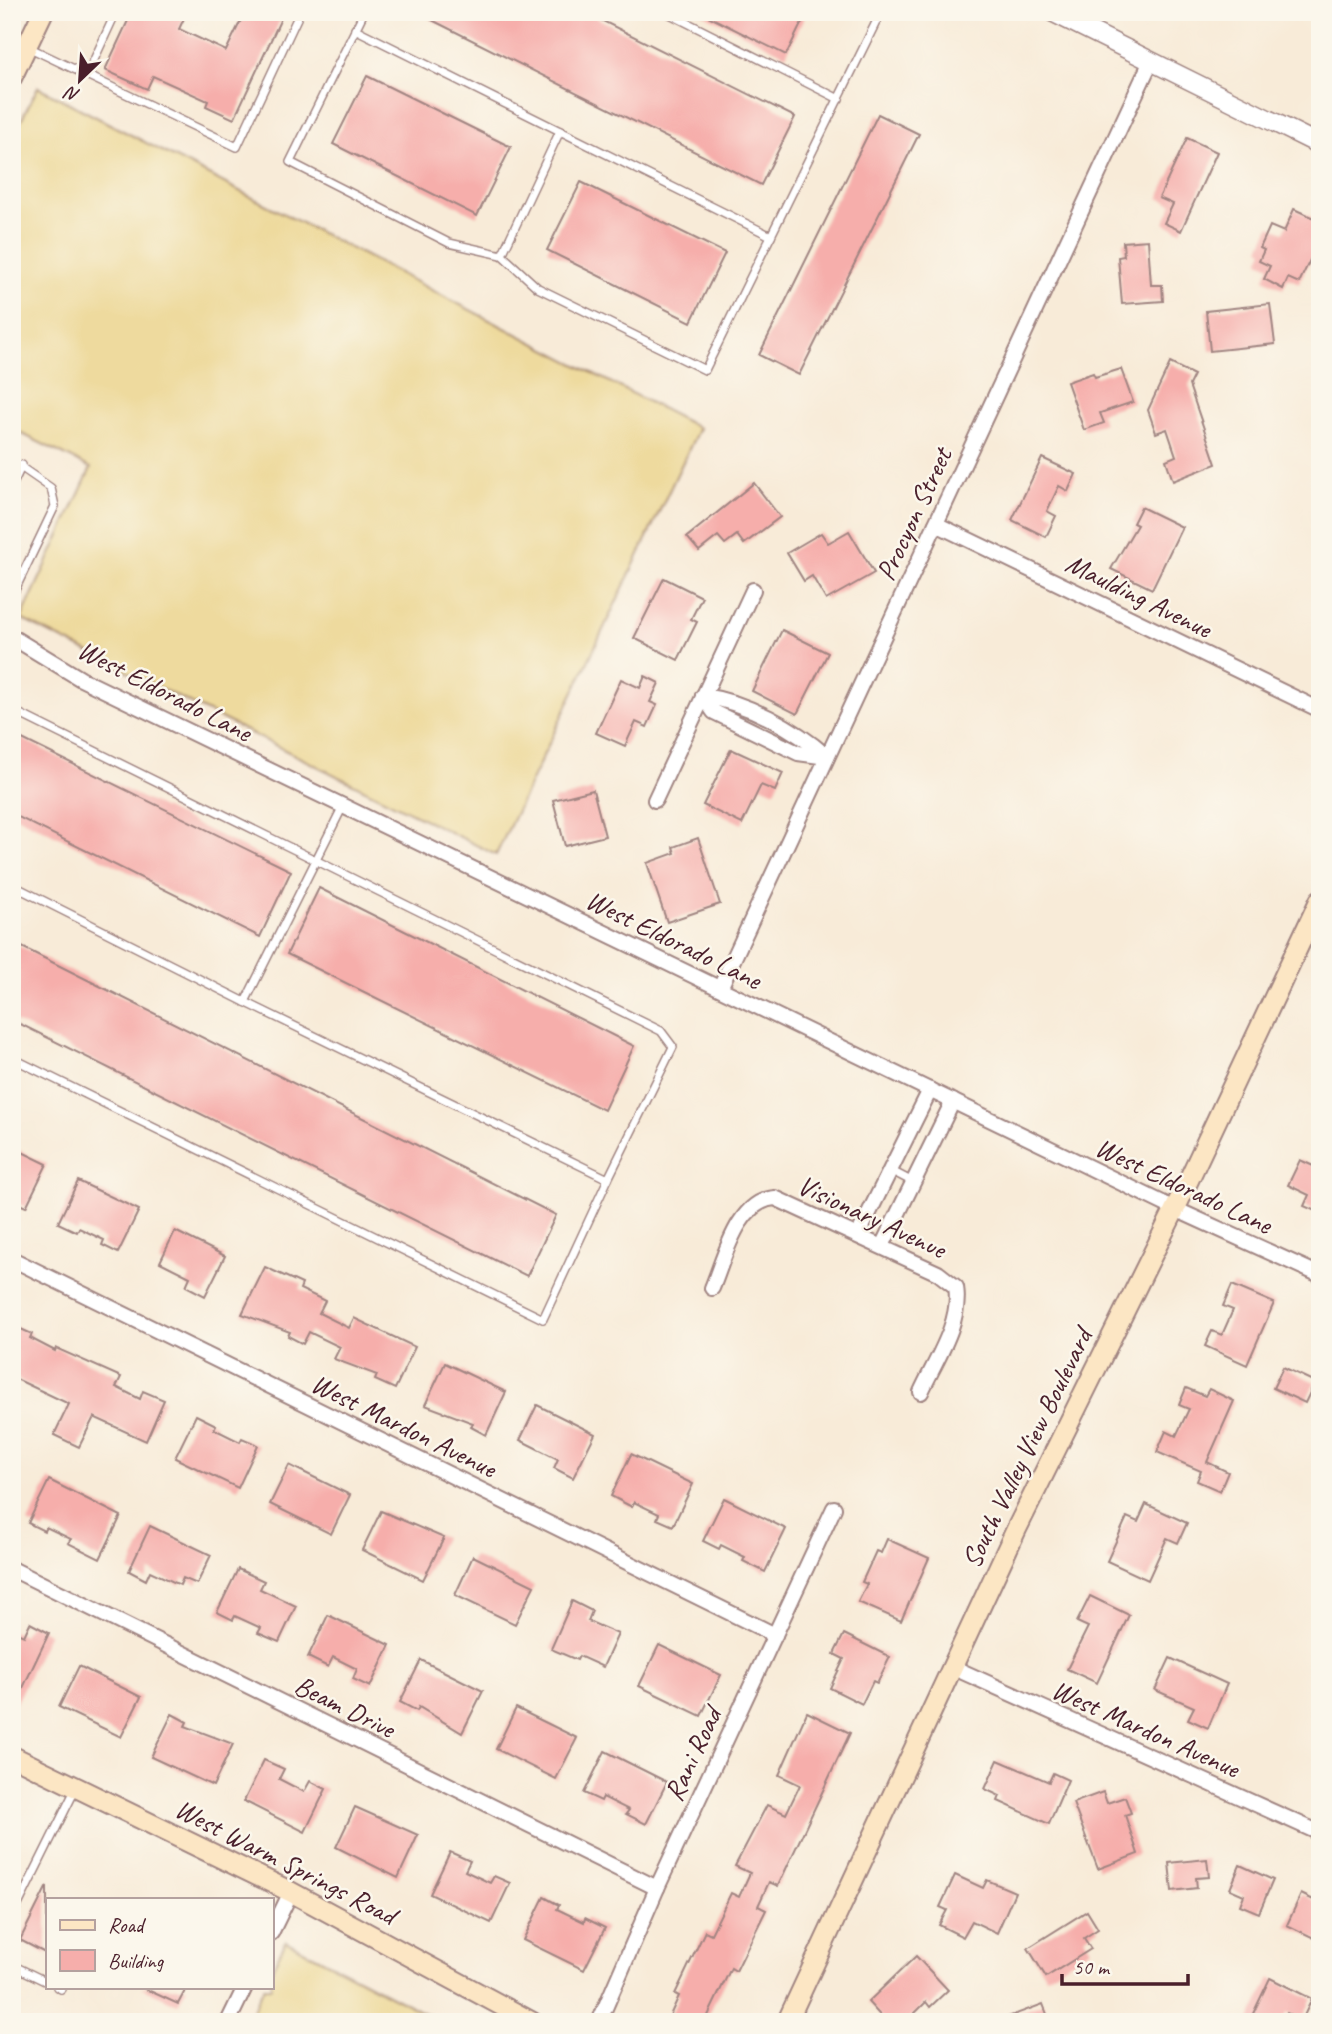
<svg xmlns="http://www.w3.org/2000/svg" width="1332" height="2034" font-family="Caveat,sans-serif">
<style>
.sand{fill:#eeda9e;stroke:#9c7c64;stroke-width:2}
.building{fill:#f6aeab}
.lines{fill:none;stroke-linecap:round;stroke-linejoin:round}
.service-casing{stroke:#a18582;stroke-width:10}
.minor-casing{stroke:#a18582;stroke-width:18}
.tertiary-casing{stroke:#a18582;stroke-width:21}
.secondary-casing{stroke:#a18582;stroke-width:23}
.service{stroke:#fff;stroke-width:7}
.minor{stroke:#fff;stroke-width:14}
.tertiary{stroke:#fff;stroke-width:18}
.secondary{stroke:#fce6c4;stroke-width:19}
.labels{text-anchor:middle;stroke-width:5;stroke-linejoin:round;paint-order:stroke}
.street-label{font-size:28px;fill:#4a1f2b;stroke:#fbf7ec}
</style>
<rect width="100%" height="100%" fill="#fbf7ec"/>
<filter id="ink" filterUnits="userSpaceOnUse"><feTurbulence type="fractalNoise" baseFrequency=".0143" numOctaves="2"/><feDisplacementMap in="SourceGraphic" scale="14" xChannelSelector="R" yChannelSelector="G"/><feConvolveMatrix kernelMatrix="1 2 1 2 8 2 1 2 1" color-interpolation-filters="sRGB"/></filter>
<filter id="wash" filterUnits="userSpaceOnUse"><feTurbulence type="fractalNoise" baseFrequency=".00686" numOctaves="4" result="noise"/><feDisplacementMap in="SourceGraphic" scale="28" xChannelSelector="R" yChannelSelector="G"/><feGaussianBlur stdDeviation="1.57" result="paint"/><feColorMatrix in="noise" values="0 0 0 0 0 0 0 0 0 0 0 0 0 0 0 0 0 1.4 0 .05"/><feComposite in="paint" operator="in"/></filter>
<g filter="url(#wash)">
<rect width="100%" height="100%" fill="#f8ebd8"/>
<!-- sand -->
<g class="sand">
<path d="M38,87L699,428L496,855L21,619L91,468L12,429V138Z"/>
<path d="M286,1941L442,2022H247L264,1987H271V1971Z"/>
</g>
<g id="blocks">
<!-- building -->
<g class="building">
<path d="M132,12L146,17L148,12H187L179,29L226,51L245,12H284L234,119L206,106L208,101L153,76L147,89L105,70Z"/>
<path d="M416,12H585L795,117L761,185Z"/>
<path d="M700,12H807L786,55Z"/>
<path d="M367,76L511,147L477,216L333,144Z"/>
<path d="M878,114L919,134L799,375L759,355Z"/>
<path d="M1187,138L1217,152L1181,231L1164,223L1173,204L1159,198Z"/>
<path d="M581,182L725,253L691,322L547,250Z"/>
<path d="M1294,209L1320,221V239L1299,283L1288,278L1283,289L1264,279L1270,266L1259,261L1264,250L1260,248L1270,226L1284,232Z"/>
<path d="M1148,240L1151,285H1162L1163,301L1122,304L1118,257L1124,256L1123,242Z"/>
<path d="M1270,304L1275,344L1210,351L1206,311Z"/>
<path d="M1170,363L1194,375L1189,385L1216,464L1173,481L1166,460L1176,456L1167,429L1156,433L1148,410Z"/>
<path d="M1121,369L1133,402L1100,413L1104,423L1084,430L1067,382L1093,373L1095,377Z"/>
<path d="M1042,458L1076,474L1068,491L1059,486L1047,511L1056,516L1046,537L1012,520Z"/>
<path d="M754,483L780,517L744,544L737,535L725,544L718,536L699,551L687,537Z"/>
<path d="M1141,507L1182,527L1152,589L1111,569L1137,525L1133,523Z"/>
<path d="M849,531L874,573L826,600L812,576L804,581L787,553L821,533L828,543Z"/>
<path d="M664,578L702,597L691,619L697,622L678,660L634,638Z"/>
<path d="M782,630L828,653L797,714L752,691Z"/>
<path d="M645,676L659,683L650,702L657,705L647,727L636,722L625,746L596,733L621,679L640,688Z"/>
<path d="M12,734L291,871L260,937L12,814Z"/>
<path d="M731,749L783,773L775,791L761,785L742,824L703,805Z"/>
<path d="M593,790L605,836L565,846L553,800Z"/>
<path d="M698,838L720,904L667,922L647,863L675,853L673,847Z"/>
<path d="M319,888L634,1046L604,1110L287,954Z"/>
<path d="M12,942L556,1215L527,1276L12,1020Z"/>
<path d="M12,1147L47,1164L26,1207L12,1201Z"/>
<path d="M1300,1160L1320,1169V1213L1304,1206L1309,1195L1288,1185Z"/>
<path d="M78,1181L139,1210L118,1253L102,1245L104,1240L79,1228L77,1232L58,1223Z"/>
<path d="M175,1231L225,1256L205,1296L186,1286L190,1277L160,1262Z"/>
<path d="M265,1267L302,1284L300,1289L325,1301L319,1313L349,1328L354,1318L415,1347L395,1389L375,1380L377,1375L334,1359L340,1347L309,1332L303,1344L288,1336L290,1332L242,1314Z"/>
<path d="M1232,1285L1274,1303L1247,1365L1205,1346L1212,1331L1222,1335L1233,1310L1223,1306Z"/>
<path d="M12,1325L32,1334L30,1338L55,1351L56,1348L121,1377L116,1387L140,1399L143,1391L164,1400L146,1441L94,1417L79,1447L54,1435L69,1404L12,1377Z"/>
<path d="M445,1363L506,1392L486,1435L471,1427L473,1423L425,1405Z"/>
<path d="M1283,1367L1315,1382L1305,1403L1273,1388Z"/>
<path d="M1186,1388L1205,1396L1209,1389L1234,1401L1207,1462L1228,1472L1220,1491L1197,1481L1201,1471L1157,1452L1166,1431L1176,1436L1189,1409L1179,1405Z"/>
<path d="M537,1405L595,1434L573,1478L554,1468L558,1459L520,1440Z"/>
<path d="M196,1415L216,1425L214,1429L240,1442L242,1438L258,1445L238,1488L175,1458Z"/>
<path d="M631,1454L693,1484L673,1526L657,1519L659,1514L634,1502L632,1507L611,1496Z"/>
<path d="M289,1465L350,1495L331,1534L270,1504Z"/>
<path d="M49,1480L121,1516L100,1559L68,1543L71,1539L46,1527L44,1531L28,1523Z"/>
<path d="M724,1498L786,1529L765,1572L743,1561L745,1557L721,1545L719,1549L703,1541Z"/>
<path d="M1146,1504L1187,1523L1178,1543L1167,1538L1148,1580L1107,1561L1127,1517L1138,1522Z"/>
<path d="M381,1511L444,1538L423,1580L362,1550Z"/>
<path d="M150,1526L211,1555L197,1584L183,1578L180,1585L150,1571L146,1580L129,1571Z"/>
<path d="M887,1539L929,1558L901,1621L858,1602L867,1584L862,1582L876,1551L881,1553Z"/>
<path d="M473,1556L534,1586L515,1624L455,1595Z"/>
<path d="M238,1569L264,1581L260,1589L296,1606L279,1642L258,1633L261,1628L235,1616L233,1620L217,1612Z"/>
<path d="M1090,1596L1129,1615L1097,1683L1067,1669L1088,1627L1077,1622Z"/>
<path d="M572,1601L592,1611L588,1621L618,1634L603,1667L579,1656L577,1660L551,1649Z"/>
<path d="M328,1615L390,1645L370,1687L353,1679L357,1669L333,1657L328,1667L308,1657Z"/>
<path d="M30,1623L49,1633L12,1711V1631L24,1636Z"/>
<path d="M844,1634L890,1657L877,1683L873,1681L862,1704L830,1688L844,1659L834,1654Z"/>
<path d="M659,1645L721,1675L701,1716L639,1686Z"/>
<path d="M1170,1658L1227,1684L1208,1728L1188,1719L1194,1707L1155,1690Z"/>
<path d="M421,1660L483,1691L462,1733L419,1707L417,1711L400,1702Z"/>
<path d="M79,1666L141,1697L121,1737L59,1707Z"/>
<path d="M516,1708L577,1738L556,1779L496,1749Z"/>
<path d="M807,1712L850,1733L778,1886L769,1882L758,1906L766,1910L736,1971L731,1968L705,2022H667L679,1996L675,1994L705,1931L711,1934L731,1893L739,1897L750,1873L735,1866L767,1805L786,1814L800,1785L779,1775Z"/>
<path d="M172,1714L187,1722L185,1726L233,1744L213,1786L151,1757Z"/>
<path d="M605,1751L667,1782L646,1824L626,1814L629,1810L603,1797L601,1801L584,1793Z"/>
<path d="M264,1760L284,1769L279,1779L304,1792L310,1781L326,1789L305,1832L244,1801Z"/>
<path d="M998,1760L1049,1782L1053,1773L1068,1780L1049,1824L998,1801L1000,1796L985,1789Z"/>
<path d="M1103,1792L1107,1803L1125,1797L1131,1813L1125,1815L1138,1854L1098,1869L1073,1803Z"/>
<path d="M355,1807L418,1835L398,1878L336,1847Z"/>
<path d="M450,1852L470,1861L465,1871L490,1883L494,1876L510,1883L491,1923L430,1894Z"/>
<path d="M1207,1859L1209,1877L1196,1878L1197,1888L1172,1891L1169,1863Z"/>
<path d="M1240,1865L1273,1880L1259,1913L1240,1905L1244,1895L1230,1889Z"/>
<path d="M955,1875L983,1888L987,1880L1015,1892L997,1933L972,1921L963,1937L939,1925L947,1910L940,1907Z"/>
<path d="M47,1886V1954L20,1940Z"/>
<path d="M1301,1894L1320,1903V1941L1287,1925Z"/>
<path d="M544,1897L559,1905L557,1909L584,1922L585,1918L605,1928L584,1970L523,1940Z"/>
<path d="M1087,1911L1098,1929L1084,1938L1091,1949L1046,1977L1028,1948Z"/>
<path d="M916,1956L948,1990L930,2007L926,2002L906,2022H886L868,2002Z"/>
<path d="M1270,1978L1312,1999L1302,2020L1287,2013L1283,2022H1249Z"/>
<path d="M141,1987H187L178,2004Z"/>
<path d="M1043,2004L1050,2022H1000V2020Z"/>
</g>
</g>
</g>
<g filter="url(#ink)">
<use href="#blocks" fill-opacity="0" stroke="#a18582" stroke-width="2"/>
<g class="lines">
<!-- service casing -->
<g class="service-casing">
<g id="service">
<path d="M364,12L290,162L449,243L502,255L538,288L705,370L881,12"/>
<path d="M666,12L839,99"/>
<path d="M355,29L771,236"/>
<path d="M28,47L237,147L300,12"/>
<path d="M87,75L116,12"/>
<path d="M502,255L560,131"/>
<path d="M12,461L51,488L55,506L12,596"/>
<path d="M12,486L22,465"/>
<path d="M12,710L661,1031L673,1047L608,1179L245,1002L343,806"/>
<path d="M12,885L245,1002"/>
<path d="M12,1058L543,1319L608,1179"/>
<path d="M890,1170L913,1182"/>
<path d="M12,1917L76,1788"/>
<path d="M12,1965L47,1982"/>
<path d="M57,1987L61,1989"/>
</g>
</g>
<!-- minor casing -->
<g class="minor-casing">
<g id="minor">
<path d="M936,524L1320,710"/>
<path d="M12,637L81,679L1175,1209L1320,1275"/>
<path d="M703,696L714,712L798,753L827,757"/>
<path d="M703,696C746,702 795,728 827,757"/>
<path d="M655,800L753,590"/>
<path d="M720,988L1151,61"/>
<path d="M858,1235L930,1090"/>
<path d="M882,1246L953,1101"/>
<path d="M12,1259L775,1635"/>
<path d="M712,1288C725,1257 737,1201 775,1198L938,1273L956,1287C962,1322 935,1361 921,1392"/>
<path d="M12,1569L657,1888"/>
<path d="M952,1667L1320,1833"/>
<path d="M271,1933L291,1892"/>
<path d="M228,2022L245,1987"/>
<path d="M599,2022L657,1888L834,1508"/>
</g>
</g>
<!-- tertiary casing -->
<g class="tertiary-casing">
<path id="tertiary" d="M1052,12L1320,145"/>
</g>
<!-- secondary casing -->
<g class="secondary-casing">
<g id="secondary">
<path d="M12,77L43,12"/>
<path d="M12,1756L291,1892L532,2022"/>
<path d="M787,2022L1017,1528L1175,1209L1320,900"/>
</g>
</g>
<!-- service -->
<use href="#service" class="service"/>
<!-- minor -->
<use href="#minor" class="minor"/>
<!-- tertiary -->
<use href="#tertiary" class="tertiary"/>
<!-- secondary -->
<use href="#secondary" class="secondary"/>
</g>
</g>
<g class="labels">
<!-- street labels -->
<g class="street-label">
<text transform="translate(913 514) rotate(-65)" y="10">Procyon Street</text>
<text transform="translate(1139 595) rotate(26)" y="10">Maulding Avenue</text>
<text transform="translate(165 690) rotate(27)" y="10">West Eldorado Lane</text>
<text transform="translate(674 939) rotate(26)" y="10">West Eldorado Lane</text>
<text transform="translate(1184 1185) rotate(25)" y="10">West Eldorado Lane</text>
<text transform="translate(872 1216) rotate(25)" y="10">Visionary Avenue</text>
<text transform="translate(404 1425) rotate(26)" y="10">West Mardon Avenue</text>
<text transform="translate(1026 1448) rotate(-64)" y="10">South Valley View Boulevard</text>
<text transform="translate(345 1706) rotate(26)" y="10">Beam Drive</text>
<text transform="translate(1146 1728) rotate(24)" y="10">West Mardon Avenue</text>
<text transform="translate(692 1754) rotate(-65)" y="10">Rani Road</text>
<text transform="translate(286 1861) rotate(27)" y="10">West Warm Springs Road</text>
</g>
</g>
<!-- margin -->
<rect width="1332" height="2034" fill="none" stroke="#fbf7ec" stroke-width="42"/>
<!-- legend -->
<rect x="46" y="1898" width="228" height="91" fill="#fbf7ec" stroke="#b4a19f" stroke-width="2"/>
<rect x="60" y="1920" width="35" height="10" fill="#fce6c4" stroke="#b4a19f" stroke-width="2"/>
<text x="108" y="1932" font-size="21" fill="#4a1f2b">Road</text>
<rect x="60" y="1950" width="35" height="21" fill="#f6aeab" stroke="#b4a19f" stroke-width="2"/>
<text x="108" y="1968" font-size="21" fill="#4a1f2b">Building</text>
<!-- north arrow -->
<g transform="translate(80 80) rotate(205)" stroke="#fbf7ec" stroke-width="5" paint-order="stroke">
<path d="M0-5L12 26L0 18L-12 26Z" fill="#4a1f2b"/>
<text y="-10" font-size="19" font-weight="bold" text-anchor="middle" fill="#4a1f2b">N</text>
</g>
<!-- scale -->
<path d="M1062 1974v10h126v-10" fill="none" stroke="#4a1f2b" stroke-width="3.5"/>
<text x="1073" y="1974" font-size="21" fill="#4a1f2b" stroke="#fbf7ec" stroke-width="5" paint-order="stroke">50 m</text>
</svg>
